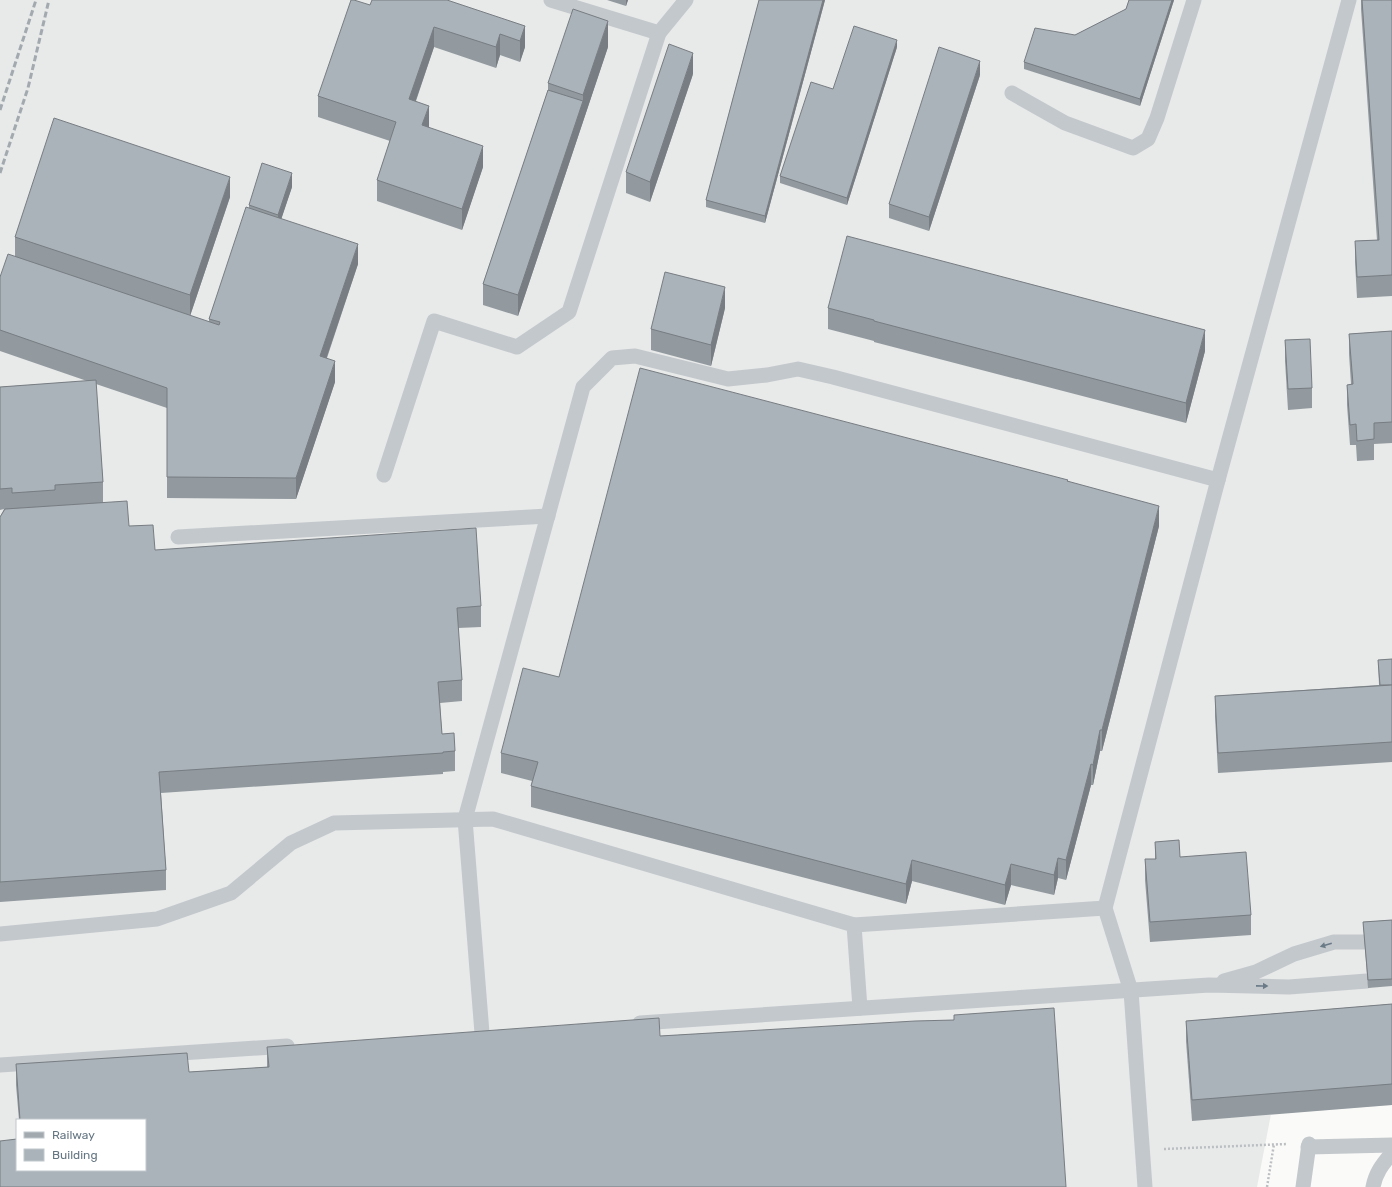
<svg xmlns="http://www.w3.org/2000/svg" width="1392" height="1187" font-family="Rubik,sans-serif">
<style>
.built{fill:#e8e9e9;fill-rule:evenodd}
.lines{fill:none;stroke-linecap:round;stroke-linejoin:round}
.path{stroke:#bbbfc2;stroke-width:2.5;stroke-dasharray:2 2;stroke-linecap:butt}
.service{stroke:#c3c8cc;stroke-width:15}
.rail{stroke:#a2aab0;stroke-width:3;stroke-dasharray:6 3;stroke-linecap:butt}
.wall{fill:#929a9f}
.shaded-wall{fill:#777d82}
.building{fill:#aab3b9;stroke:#777d82}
.oneway{fill:#6a7a87}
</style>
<rect width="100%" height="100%" fill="#fafaf8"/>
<!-- built -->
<path class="built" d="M0,0H1392V1105L1271,1114L1257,1187H0ZM17,1120H145V1170H17Z"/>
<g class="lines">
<!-- path -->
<g class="path">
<path d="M1164,1149L1287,1144"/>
<path d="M1267,1187L1274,1144"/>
</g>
<!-- service -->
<g class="service">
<path d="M551,0L659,33"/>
<path d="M1012,93L1065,123L1133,148L1148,139L1157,118L1194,0"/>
<path d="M384,475L434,321L517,347L569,312L659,33L686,0"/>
<path d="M178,537L548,516"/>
<path d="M854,925L1105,908"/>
<path d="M0,934L157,919L231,893L291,843L334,823L493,819L854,925L860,1008"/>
<path d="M1224,981L1256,972L1294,954L1334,942H1364"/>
<path d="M640,1023L1209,985L1289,987L1367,981"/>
<path d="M482,1033L465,819L583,387L612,358L635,356L728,379L767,375L798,369L833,377L1218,480"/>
<path d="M0,1065L287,1046"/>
<path d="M1308,1147L1392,1145"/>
<path d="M1145,1187L1131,991L1105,908L1218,480L1349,0"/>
<path d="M1303,1187L1309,1144"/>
<path d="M1373,1187C1376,1172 1382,1165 1392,1153"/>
</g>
<!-- rail -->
<g class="rail">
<path d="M0,110L36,0"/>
<path d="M0,173L28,88L49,0"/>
</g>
</g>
<!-- wall -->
<g class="wall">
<path d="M607,0H628L626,6Z"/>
<path d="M759,0H825L765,223L706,207V200Z"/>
<path d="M1129,0H1174L1140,106L1024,69V62L1075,35L1126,9Z"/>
<path d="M1361,0H1392V296L1357,298L1355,262V241L1377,240L1361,9Z"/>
<path d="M370,5L525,26V47L520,62L500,55L496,68L434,47L416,101L429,127V128L483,167L462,230L377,201V180L390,141L318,117V96Z"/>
<path d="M608,47L518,316L483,305V284L548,90V83Z"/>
<path d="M897,47L847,205L780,183V176L833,89Z"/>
<path d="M693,74L650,202L626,193V172Z"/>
<path d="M980,75L929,231L889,218V204Z"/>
<path d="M292,187L281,219L358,264L327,358L335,382L296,499L167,498V408L96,384L103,482V502L155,550L481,606V627L458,628L462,680V701L440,703L442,734L455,751V771L443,772V774L161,793L166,870V890L0,902V517L4,509L0,510V387L87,381L0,351V277L15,257V237L230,197L190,316L209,322V319L249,208V205Z"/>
<path d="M725,308L711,366L651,350V329Z"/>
<path d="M828,308L1205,351L1186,423L874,342V341L828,329Z"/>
<path d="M1392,331V443L1374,444V460L1357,461L1356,445H1350L1347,405V385L1351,384L1349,354V334Z"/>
<path d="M1285,340L1312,388V408L1288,410L1285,361Z"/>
<path d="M1068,481L1159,526L1102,751H1100L1093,785H1091L1066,880L1058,878L1054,895L1011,885L1005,905L912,881L906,904L531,807V786L532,781L501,773V753L559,677Z"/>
<path d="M1392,659V762L1218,773L1215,716V696L1379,685L1378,660Z"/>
<path d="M1155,842L1180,857L1251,915V935L1150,942L1145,880V859H1155Z"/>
<path d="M1392,920V986L1368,988L1363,922Z"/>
<path d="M1392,1004V1105L1192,1121L1186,1041V1021Z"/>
<path d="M1054,1008L145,1120H19L16,1085V1064L189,1072L267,1067V1047L660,1036L954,1020Z"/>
</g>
<!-- shaded-wall -->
<g class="shaded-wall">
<path d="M626,0H628L626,6Z"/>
<path d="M823,0H825L765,223V216Z"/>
<path d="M1172,0H1174L1140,106V99Z"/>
<path d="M608,21V47L518,316V295L583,101V95Z"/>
<path d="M525,26V47L520,62V41Z"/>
<path d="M434,27V47L409,120V99Z"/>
<path d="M500,34V55L496,68V47Z"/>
<path d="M897,40V47L847,205V198Z"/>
<path d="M693,53V74L650,202V182Z"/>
<path d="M980,61V75L929,231V217Z"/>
<path d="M429,106V127L422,146V125Z"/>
<path d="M483,146V167L462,230V209Z"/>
<path d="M292,173V187L278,229V215Z"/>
<path d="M230,177V197L190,316V295Z"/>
<path d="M358,244V264L320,377V356Z"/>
<path d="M725,287V308L711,366V345Z"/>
<path d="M1205,330V351L1186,423V403Z"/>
<path d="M335,361V382L296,499V478Z"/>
<path d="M1159,506V526L1102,751V730Z"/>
<path d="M1100,730V751L1093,785V765Z"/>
<path d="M1091,764V785L1066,880V860Z"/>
<path d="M1058,858V878L1054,895V875Z"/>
<path d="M912,860V881L906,904V884Z"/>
<path d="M1011,864V885L1005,905V885Z"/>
</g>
<!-- building -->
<g class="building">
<path d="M351,0H354L370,5L372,0H447L525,26L520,41L500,34L496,47L434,27L409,99L429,106L422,125L483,146L462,209L377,180L396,122L318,96Z"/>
<path d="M759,0H823L765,216L706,200Z"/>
<path d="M1129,0H1172L1140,99L1024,62L1035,28L1075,35L1126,9Z"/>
<path d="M1362,0H1392V275L1357,277L1355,241L1379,240Z"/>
<path d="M573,9L608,21L583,95L548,83Z"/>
<path d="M854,26L897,40L847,198L780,176L811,82L833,89Z"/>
<path d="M669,44L693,53L650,182L626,172Z"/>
<path d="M939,47L980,61L929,217L889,204Z"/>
<path d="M548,90L583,101L518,295L483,284Z"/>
<path d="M54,118L230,177L190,295L15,237Z"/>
<path d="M262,163L292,173L278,215L249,205Z"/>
<path d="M246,207L358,244L320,356L335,361L296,478L167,477V388L0,330V277L8,254L219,325L220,322L209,319Z"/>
<path d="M847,236L1205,330L1186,403L874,321V320L828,308Z"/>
<path d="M665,272L725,287L711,345L651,329Z"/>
<path d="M1392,331V422L1374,423V439L1357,441L1356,424L1350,425L1347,385L1353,384L1349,334Z"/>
<path d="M1310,339L1312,388L1288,389L1285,340Z"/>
<path d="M640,368L1068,480L1067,481L1159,506L1102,730H1100L1093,765L1091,764L1066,860L1058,858L1054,875L1011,864L1005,885L912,860L906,884L531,786L538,762L501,753L523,668L559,677Z"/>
<path d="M96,380L103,482L55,485V490L12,493V488L0,489V387Z"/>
<path d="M127,501L129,526L153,525L155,550L476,528L481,606L457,608L462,680L438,682L442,734L454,733L455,751L443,752V753L159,772L166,870L0,882V517L5,509Z"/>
<path d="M1392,659V685H1380L1378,660Z"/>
<path d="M1392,685V742L1218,753L1215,696Z"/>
<path d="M1179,840L1180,857L1246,852L1251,915L1150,922L1145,859H1156L1155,842Z"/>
<path d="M1392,920V979L1368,980L1363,922Z"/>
<path d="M1392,1004V1084L1192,1100L1186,1021Z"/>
<path d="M1054,1008L1066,1187H0V1141L17,1139V1170H145V1120H20L16,1064L187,1053L189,1072L269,1067L267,1047L659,1018L660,1036L915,1021L954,1020V1015Z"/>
</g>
<!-- one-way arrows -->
<defs><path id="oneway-solid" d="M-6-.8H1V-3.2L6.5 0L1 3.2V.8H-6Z"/></defs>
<g class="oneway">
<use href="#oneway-solid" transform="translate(1326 945) rotate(164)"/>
<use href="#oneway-solid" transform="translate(1262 986) rotate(1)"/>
</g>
<!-- legend -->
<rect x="16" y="1119" width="130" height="52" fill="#ffffff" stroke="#c1c8cd"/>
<rect x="24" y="1132" width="20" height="6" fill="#a2aab0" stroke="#c1c8cd"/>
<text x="52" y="1139" font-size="12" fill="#657683">Railway</text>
<rect x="24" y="1149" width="20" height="12" fill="#aab3b9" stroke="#c1c8cd"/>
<text x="52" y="1159" font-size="12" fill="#657683">Building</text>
</svg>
